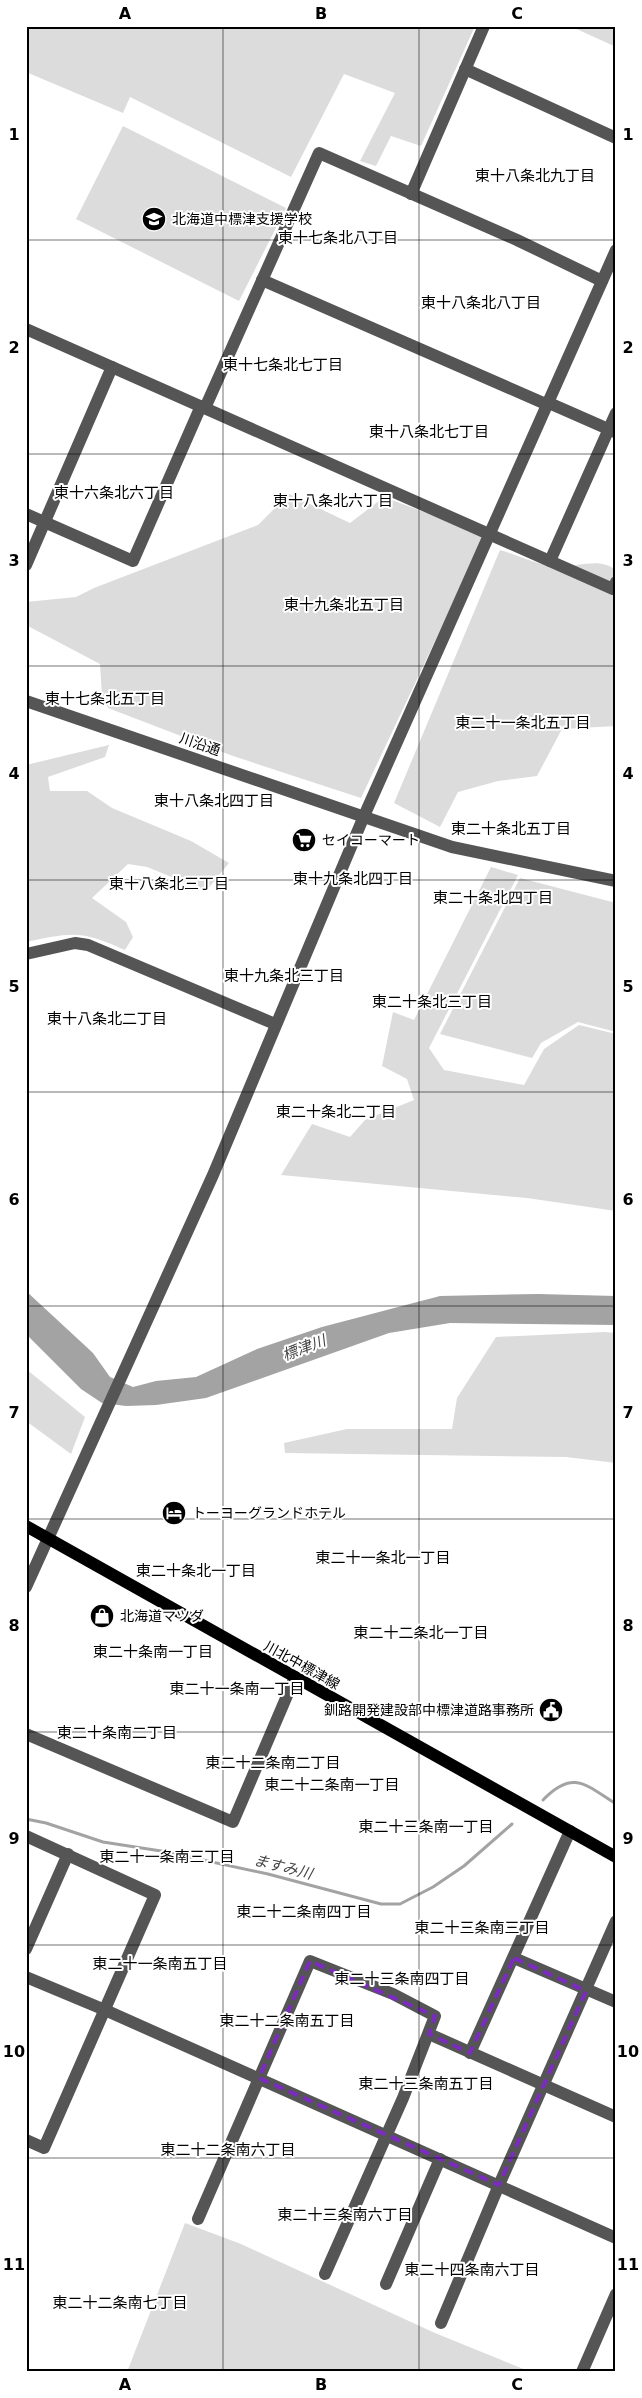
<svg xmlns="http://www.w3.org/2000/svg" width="642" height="2398" font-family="'DejaVu Sans','Noto Sans JP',sans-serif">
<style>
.green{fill:#dcdcdc}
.water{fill:#a3a3a3}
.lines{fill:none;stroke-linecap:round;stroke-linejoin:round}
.stream{stroke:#a3a3a3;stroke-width:3}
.minor{stroke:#555;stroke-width:12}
.major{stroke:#000;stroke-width:12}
.marked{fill:none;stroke:#7b2cbf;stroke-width:4;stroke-dasharray:10 6;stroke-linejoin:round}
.grid{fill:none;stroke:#000;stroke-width:1;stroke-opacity:0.55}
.labels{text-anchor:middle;stroke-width:4;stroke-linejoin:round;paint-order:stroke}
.poi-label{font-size:14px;fill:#000;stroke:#fff;text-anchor:start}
.street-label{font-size:14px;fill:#000;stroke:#fff}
.neighbourhood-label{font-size:15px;fill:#000;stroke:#fff}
.water-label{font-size:15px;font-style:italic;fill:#444;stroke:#fff}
.neatline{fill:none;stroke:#000;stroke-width:2}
.grid-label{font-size:16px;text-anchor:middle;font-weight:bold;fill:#000}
</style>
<rect width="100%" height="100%" fill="#fff"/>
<!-- green -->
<g class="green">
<path d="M26,26H475L421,146L391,136L376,166L360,161L395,93L344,74L291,177L130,97L123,113L26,72Z"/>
<path d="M570,26H616V47Z"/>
<path d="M123,126L286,208L239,301L76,219Z"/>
<path d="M289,494L350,523L384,497L485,535L361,798L233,756L108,708L102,696L100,664L26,625V602L76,597L94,588L258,525Z"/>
<path d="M500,550C517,555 535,564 552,566C574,570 596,555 616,570V726L562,729L537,776L498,781L458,792L440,827L394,803Z"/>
<path d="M109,745L105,757L48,777L50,791H87L112,808L191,841L229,863L206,891L147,867L128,864L92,898L126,922L133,937L125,950C81,930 72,932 26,942V765Z"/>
<path d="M491,867L518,875L429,1048L444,1070L524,1085L544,1049L579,1025L616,1034V1211L527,1198L281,1175L312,1124L350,1137L365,1120L414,1100L407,1079L382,1066L393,1012L414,1020Z"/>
<path d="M520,878L616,903V1032L578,1022L541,1043L532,1058L440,1034Z"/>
<path d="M605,1332L616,1333V1463L566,1457L285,1453L284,1443L347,1429H452L457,1398L496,1337Z"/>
<path d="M26,1369L85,1417L71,1454L26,1421Z"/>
<path d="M185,2223L241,2244L435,2333L531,2372H127Z"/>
</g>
<!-- water -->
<path class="water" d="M26,1291L93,1353L110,1377L133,1387L156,1381L196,1377L257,1349L322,1327L440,1296L538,1294L616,1296V1325L450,1323L389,1333L206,1398L156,1405L126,1406L102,1403L81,1389L26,1334Z"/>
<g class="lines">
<!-- stream -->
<g class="stream">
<path d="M543,1800C573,1769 586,1785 616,1804"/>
<path d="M26,1819L46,1823L103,1842L161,1851L268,1874L381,1904H400L433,1887L464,1866L512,1824"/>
</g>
<!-- minor -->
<g class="minor">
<path d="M465,69L616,138"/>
<path d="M411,194L484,26"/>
<path d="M262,280L548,405"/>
<path d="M26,329L613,589L616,582"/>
<path d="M549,403L615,432"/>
<path d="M205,408L319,153L517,240L602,281"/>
<path d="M26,514L133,561L201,406"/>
<path d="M550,561L616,413"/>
<path d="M26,565L112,367"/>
<path d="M26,701L452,847L616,881"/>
<path d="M26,954L75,943L88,945L275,1024"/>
<path d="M26,1587L213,1175L364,816L616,250"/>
<path d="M26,1734L233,1822L295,1677"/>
<path d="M26,1836L155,1895L44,2148L26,2140"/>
<path d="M26,1949L68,1854"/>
<path d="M514,1958L616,2002"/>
<path d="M26,1977L105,2010L616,2238"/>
<path d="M429,2034L616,2117"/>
<path d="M470,2053L570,1831"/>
<path d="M198,2219L310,1961L393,1994L435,2016L403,2098L325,2274"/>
<path d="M386,2284L440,2159"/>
<path d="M441,2323L499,2185L616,1921"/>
<path d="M582,2372L616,2294"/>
</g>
<!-- major -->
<path class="major" d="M26,1526L616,1857"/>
</g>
<!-- marked area -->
<path class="marked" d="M514,1958L586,1991L499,2185L259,2078L310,1961L435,2016L429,2034L470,2053Z"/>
<!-- grid -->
<path class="grid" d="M223,26V2372M419,26V2372M26,240H616M26,454H616M26,666H616M26,880H616M26,1092H616M26,1306H616M26,1519H616M26,1732H616M26,1945H616M26,2158H616"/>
<!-- icons -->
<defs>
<g id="school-disc" transform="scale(1.25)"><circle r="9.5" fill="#000" stroke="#fff"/><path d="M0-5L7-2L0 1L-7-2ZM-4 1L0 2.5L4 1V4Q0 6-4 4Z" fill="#fff"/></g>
<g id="supermarket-disc" transform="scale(1.25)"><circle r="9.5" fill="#000" stroke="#fff"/><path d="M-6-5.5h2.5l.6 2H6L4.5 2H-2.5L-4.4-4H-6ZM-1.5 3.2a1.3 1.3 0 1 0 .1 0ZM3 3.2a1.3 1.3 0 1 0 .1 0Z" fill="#fff"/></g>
<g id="hotel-disc" transform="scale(1.25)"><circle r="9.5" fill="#000" stroke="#fff"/><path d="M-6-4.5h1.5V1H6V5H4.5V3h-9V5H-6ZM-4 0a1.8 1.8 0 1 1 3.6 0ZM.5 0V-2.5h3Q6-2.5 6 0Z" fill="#fff"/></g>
<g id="shop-disc" transform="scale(1.25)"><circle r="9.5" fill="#000" stroke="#fff"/><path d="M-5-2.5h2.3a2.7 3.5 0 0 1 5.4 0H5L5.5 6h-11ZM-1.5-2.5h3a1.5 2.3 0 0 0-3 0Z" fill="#fff"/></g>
<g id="civic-disc" transform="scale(1.25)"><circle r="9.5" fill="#000" stroke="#fff"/><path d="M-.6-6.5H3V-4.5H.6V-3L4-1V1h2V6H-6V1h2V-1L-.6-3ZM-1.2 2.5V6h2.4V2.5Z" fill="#fff"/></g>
</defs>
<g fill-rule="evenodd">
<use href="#school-disc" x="154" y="219"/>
<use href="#supermarket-disc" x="304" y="840"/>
<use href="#hotel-disc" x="174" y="1513"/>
<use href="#shop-disc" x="102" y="1616"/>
<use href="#civic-disc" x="551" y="1710"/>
</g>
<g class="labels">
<!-- poi labels -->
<g class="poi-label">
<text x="172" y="224">北海道中標津支援学校</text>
<text x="322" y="845">セイコーマート</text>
<text x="192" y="1518">トーヨーグランドホテル</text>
<text x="120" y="1621">北海道マツダ</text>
<text x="534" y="1715" text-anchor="end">釧路開発建設部中標津道路事務所</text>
</g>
<!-- street labels -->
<g class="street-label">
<text transform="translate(200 744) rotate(19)" y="5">川沿通</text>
<text transform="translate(302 1665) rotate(29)" y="5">川北中標津線</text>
</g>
<!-- neighbourhood labels -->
<g class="neighbourhood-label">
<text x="535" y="181">東十八条北九丁目</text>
<text x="338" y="243">東十七条北八丁目</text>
<text x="481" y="308">東十八条北八丁目</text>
<text x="283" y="370">東十七条北七丁目</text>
<text x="429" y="437">東十八条北七丁目</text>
<text x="114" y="498">東十六条北六丁目</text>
<text x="333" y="506">東十八条北六丁目</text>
<text x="344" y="610">東十九条北五丁目</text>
<text x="105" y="704">東十七条北五丁目</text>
<text x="523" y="728">東二十一条北五丁目</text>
<text x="214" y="806">東十八条北四丁目</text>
<text x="511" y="834">東二十条北五丁目</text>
<text x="353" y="884">東十九条北四丁目</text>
<text x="169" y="889">東十八条北三丁目</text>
<text x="493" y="903">東二十条北四丁目</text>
<text x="284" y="981">東十九条北三丁目</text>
<text x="432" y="1007">東二十条北三丁目</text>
<text x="107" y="1024">東十八条北二丁目</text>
<text x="336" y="1117">東二十条北二丁目</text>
<text x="383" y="1563">東二十一条北一丁目</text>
<text x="196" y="1576">東二十条北一丁目</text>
<text x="421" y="1638">東二十二条北一丁目</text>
<text x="153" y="1657">東二十条南一丁目</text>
<text x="237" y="1694">東二十一条南一丁目</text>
<text x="117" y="1738">東二十条南二丁目</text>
<text x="273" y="1768">東二十二条南二丁目</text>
<text x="332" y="1790">東二十二条南一丁目</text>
<text x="426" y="1832">東二十三条南一丁目</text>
<text x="167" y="1862">東二十一条南三丁目</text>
<text x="304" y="1917">東二十二条南四丁目</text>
<text x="482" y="1933">東二十三条南三丁目</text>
<text x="160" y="1969">東二十一条南五丁目</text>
<text x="402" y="1984">東二十三条南四丁目</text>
<text x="287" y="2026">東二十二条南五丁目</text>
<text x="426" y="2089">東二十三条南五丁目</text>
<text x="228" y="2155">東二十二条南六丁目</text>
<text x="345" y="2220">東二十三条南六丁目</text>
<text x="472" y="2275">東二十四条南六丁目</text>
<text x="120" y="2308">東二十二条南七丁目</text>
</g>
<!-- water labels -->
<g class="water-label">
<text transform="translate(304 1348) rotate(-21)" y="5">標津川</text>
<text transform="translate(283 1867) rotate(14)" y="5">ますみ川</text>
</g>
</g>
<!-- border -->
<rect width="642" height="2398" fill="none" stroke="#ffffff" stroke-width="55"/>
<rect x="28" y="28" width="586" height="2342" class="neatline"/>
<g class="grid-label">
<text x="125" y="19">A</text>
<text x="321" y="19">B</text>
<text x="517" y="19">C</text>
<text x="14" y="140">1</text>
<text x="628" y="140">1</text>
<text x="14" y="353">2</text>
<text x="628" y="353">2</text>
<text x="14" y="566">3</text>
<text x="628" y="566">3</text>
<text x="14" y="779">4</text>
<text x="628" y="779">4</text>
<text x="14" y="992">5</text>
<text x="628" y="992">5</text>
<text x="14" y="1205">6</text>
<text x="628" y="1205">6</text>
<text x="14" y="1418">7</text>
<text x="628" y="1418">7</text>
<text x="14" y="1631">8</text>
<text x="628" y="1631">8</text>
<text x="14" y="1844">9</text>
<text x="628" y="1844">9</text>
<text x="14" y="2057">10</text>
<text x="628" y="2057">10</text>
<text x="14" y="2270">11</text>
<text x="628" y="2270">11</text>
<text x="125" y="2390">A</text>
<text x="321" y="2390">B</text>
<text x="517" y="2390">C</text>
</g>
</svg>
